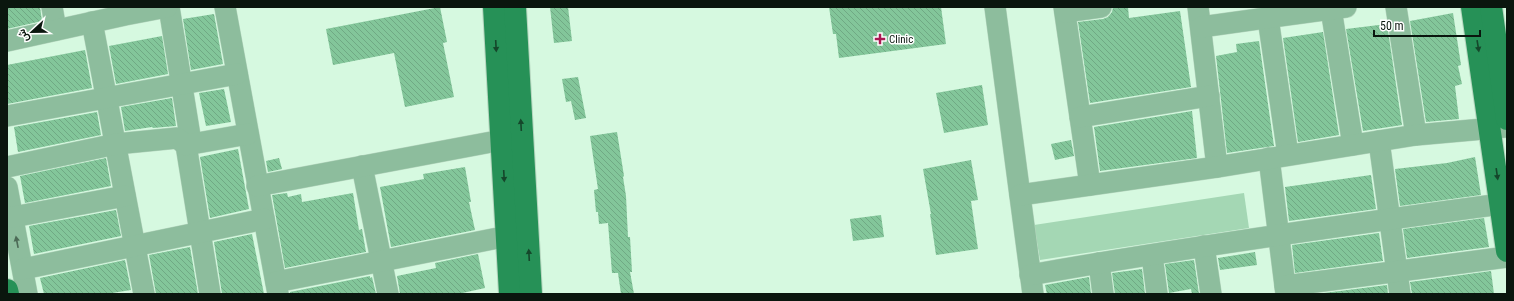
<svg xmlns="http://www.w3.org/2000/svg" width="1514" height="301" font-family="'Roboto Condensed',Vazirmatn,sans-serif">
<style>
.green{fill:#a4d7b4}
.building{fill:url(#building-back-hatch)}
.lines{fill:none;stroke-linecap:round;stroke-linejoin:round}
.minor-casing{stroke:#b5d5be;stroke-width:22}
.major-casing{stroke:#b5d5be;stroke-width:24}
.minor{stroke:#8dbd9d;stroke-width:21}
.major{stroke:#269157;stroke-width:22}
.oneway{fill:#15472b}
.oneway2{fill:#4c6a56}
.poi-dot{fill:#a91852;stroke:#fff;stroke-width:1.5}
.labels{text-anchor:middle;stroke-width:3;stroke-linejoin:round;paint-order:stroke}
.poi-label{font-size:11px;fill:#0a160e;stroke:#fff;text-anchor:start}
</style>
<defs>
<pattern id="building-back-hatch" width="6" height="6" patternUnits="userSpaceOnUse"><rect width="6" height="6" fill="#83c69a"/><path d="M-1 5l2 2M0 0l6 6M5-1l2 2" fill="none" stroke="#70a984"/></pattern>
</defs>
<rect width="100%" height="100%" fill="#d6f9e0"/>
<!-- green -->
<path class="green" d="M1244,193L1249,228L1040,260L1034,225Z"/>
<!-- building -->
<g class="building">
<path d="M7,7H40L42,21L7,29Z"/>
<path d="M440,7L447,42L443,43L454,97L405,107L394,53L333,65L326,29Z"/>
<path d="M550,7H568L572,41L554,43Z"/>
<path d="M829,7H941L946,44L839,58L836,34H833Z"/>
<path d="M1113,7H1128L1129,18L1180,11L1191,87L1090,103L1078,22L1103,19L1108,17L1112,12Z"/>
<path d="M1453,13L1461,65L1458,66L1462,84L1455,86L1459,119L1426,122L1410,21Z"/>
<path d="M214,14L223,64L191,70L183,19Z"/>
<path d="M1387,24L1402,125L1363,131L1346,29Z"/>
<path d="M1323,32L1339,135L1298,142L1283,38Z"/>
<path d="M162,36L168,74L116,84L109,46Z"/>
<path d="M1259,41L1274,146L1227,153L1216,56L1237,52L1236,44Z"/>
<path d="M85,50L92,88L7,104V65Z"/>
<path d="M578,77L586,118L575,120L571,101L566,102L562,79Z"/>
<path d="M982,85L988,125L944,133L936,93Z"/>
<path d="M224,89L231,122L206,126L199,93Z"/>
<path d="M172,98L176,126L153,128L152,127L125,131L121,107Z"/>
<path d="M1192,111L1197,158L1100,171L1094,127Z"/>
<path d="M97,112L101,135L18,152L14,127Z"/>
<path d="M617,132L624,176L623,177L626,196L628,237H630L632,272H630L634,294H621L618,273H612L608,223L599,224L598,212H596L594,190L598,189L590,136Z"/>
<path d="M1071,140L1074,156L1055,160L1051,144Z"/>
<path d="M238,149L249,209L210,218L200,157Z"/>
<path d="M1475,157L1481,195L1400,206L1395,169L1447,163Z"/>
<path d="M106,158L111,186L25,203L20,176Z"/>
<path d="M279,158L282,169L268,172L266,161Z"/>
<path d="M971,160L978,200L971,201L978,249L936,255L930,214H931L923,169Z"/>
<path d="M465,167L471,202H469L475,230L391,247L380,187L424,179L423,174Z"/>
<path d="M1371,175L1376,209L1289,221L1285,187Z"/>
<path d="M287,193L288,197L301,194L302,202L353,193L359,230L362,229L366,252L285,268L272,195Z"/>
<path d="M116,210L121,236L34,254L29,226Z"/>
<path d="M881,215L884,237L853,241L850,219Z"/>
<path d="M1484,218L1489,247L1407,258L1403,229Z"/>
<path d="M1379,233L1383,261L1295,273L1292,245Z"/>
<path d="M252,234L264,294H222L214,242Z"/>
<path d="M190,247L198,294H156L149,255Z"/>
<path d="M1255,252L1257,265L1220,270L1218,258Z"/>
<path d="M478,254L485,288L458,294H400L397,276L436,268L435,263Z"/>
<path d="M125,260L131,290L106,294H44L40,278Z"/>
<path d="M1194,260L1199,294H1192L1191,289L1169,293L1165,264Z"/>
<path d="M1142,269L1145,294H1115L1112,273Z"/>
<path d="M1491,271L1494,294H1412L1410,282Z"/>
<path d="M370,276V278L372,277L376,294H290V292Z"/>
<path d="M1089,277L1091,294H1047L1045,285Z"/>
<path d="M1387,285L1388,294H1316Z"/>
</g>
<g class="lines">
<!-- minor casing -->
<g class="minor-casing">
<g id="minor">
<path d="M52,7L56,30"/>
<path d="M169,7L190,136L186,145L210,294"/>
<path d="M225,7L278,294"/>
<path d="M995,7L1033,294"/>
<path d="M1064,7L1090,185"/>
<path d="M1198,7L1217,167"/>
<path d="M1396,7L1416,135"/>
<path d="M1331,9L1353,145"/>
<path d="M1065,12L1101,7"/>
<path d="M1268,18L1288,155"/>
<path d="M92,22L144,294"/>
<path d="M1201,27L1346,7"/>
<path d="M7,41L125,15L167,7"/>
<path d="M7,116L237,74"/>
<path d="M1080,117L1209,96"/>
<path d="M1379,141L1400,294"/>
<path d="M1269,158L1286,294"/>
<path d="M362,166L388,294"/>
<path d="M7,167L116,144L177,138L186,145L248,134"/>
<path d="M257,186L502,140"/>
<path d="M7,187L27,294"/>
<path d="M1020,195L1217,167L1416,135L1506,127"/>
<path d="M13,217L125,196"/>
<path d="M1204,246L1211,294"/>
<path d="M1152,255L1157,294"/>
<path d="M1099,263L1103,294"/>
<path d="M23,269L264,219"/>
<path d="M1030,275C1186,247 1344,225 1501,204"/>
<path d="M276,282L508,236"/>
<path d="M1285,286L1507,257"/>
</g>
</g>
<!-- major casing -->
<g class="major-casing">
<g id="major">
<path d="M494,7L510,294"/>
<path d="M515,7L531,294"/>
<path d="M1472,7L1507,251"/>
<path d="M1491,7L1507,119"/>
<path d="M7,290L8,294"/>
</g>
</g>
<!-- minor -->
<use href="#minor" class="minor"/>
<!-- major -->
<use href="#major" class="major"/>
</g>
<!-- one-way arrows -->
<defs><path id="oneway-solid" d="M-6-.8H1V-3.2L6.5 0L1 3.2V.8H-6Z"/></defs>
<g class="oneway">
<use href="#oneway-solid" transform="translate(496 46) rotate(87)"/>
<use href="#oneway-solid" transform="translate(1478 46) rotate(81)"/>
<use href="#oneway-solid" transform="translate(521 125) rotate(-93)"/>
<use href="#oneway-solid" transform="translate(1497 174) rotate(82)"/>
<use href="#oneway-solid" transform="translate(504 176) rotate(87)"/>
<use href="#oneway-solid" transform="translate(529 255) rotate(-93)"/>
</g>
<use class="oneway2" href="#oneway-solid" transform="translate(17 242) rotate(-101)"/>
<!-- markers -->
<path class="poi-dot" d="M878 33h4v4h4v4h-4v4h-4v-4h-4v-4h4z"/>
<g class="labels">
<!-- poi labels -->
<g class="poi-label">
<text x="889" y="43">Clinic</text>
</g>
</g>
<!-- border -->
<rect width="1514" height="301" fill="none" stroke="#0a160e" stroke-width="16"/>
<!-- north arrow -->
<g transform="translate(32 32) rotate(248)" stroke="#ffffff" stroke-width="3" paint-order="stroke">
<path d="M0-3L7 15L0 10L-7 15Z" fill="#0a160e"/>
<text y="-6" font-size="11" font-weight="bold" text-anchor="middle" fill="#0a160e">ش</text>
</g>
<!-- scale -->
<path d="M1374 30v6h106v-6" fill="none" stroke="#0a160e" stroke-width="2"/>
<text x="1380" y="30" font-size="12" fill="#0a160e" stroke="#ffffff" stroke-width="3" paint-order="stroke">50 m</text>
</svg>
